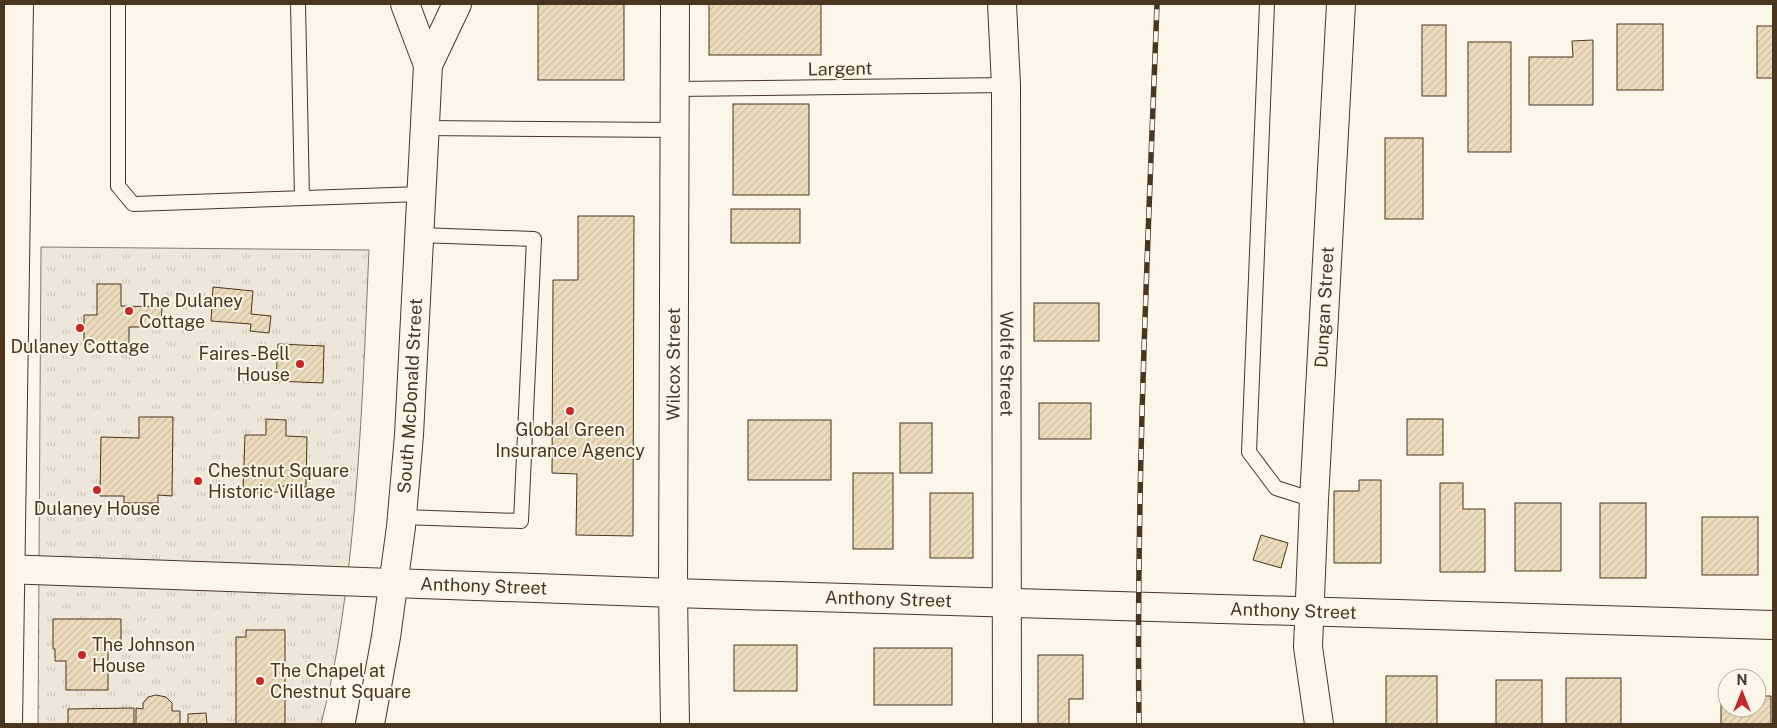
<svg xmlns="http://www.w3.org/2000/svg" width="1777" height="728" font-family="'Public Sans',sans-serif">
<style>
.park{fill:url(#park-tufts);stroke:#887966}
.building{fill:url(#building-hatch);stroke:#4a3520}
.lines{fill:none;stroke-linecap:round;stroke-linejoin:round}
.service-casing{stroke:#4a3520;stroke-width:16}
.minor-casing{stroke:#4a3520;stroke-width:30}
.primary-casing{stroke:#4a3520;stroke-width:30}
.service{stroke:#fbf6e9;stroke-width:14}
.minor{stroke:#fbf6e9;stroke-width:28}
.primary{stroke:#fbf6e9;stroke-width:28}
.rail-casing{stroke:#4a3520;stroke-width:5.5}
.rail{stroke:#fbf6e9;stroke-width:4;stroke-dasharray:11;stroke-linecap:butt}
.poi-dot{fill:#c62828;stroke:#fbf6e9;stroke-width:2}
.labels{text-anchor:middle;stroke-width:4;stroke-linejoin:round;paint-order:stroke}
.street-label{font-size:18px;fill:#4a3520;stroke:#fbf6e9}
.poi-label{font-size:18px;fill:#4a3520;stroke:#fbf6e9;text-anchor:start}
</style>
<defs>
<pattern id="park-tufts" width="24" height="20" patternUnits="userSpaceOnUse" patternTransform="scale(1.25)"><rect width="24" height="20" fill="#ede6d9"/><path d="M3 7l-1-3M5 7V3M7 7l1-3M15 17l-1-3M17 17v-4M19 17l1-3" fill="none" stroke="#cdc6ba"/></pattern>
<pattern id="building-hatch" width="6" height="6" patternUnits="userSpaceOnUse" patternTransform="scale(1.25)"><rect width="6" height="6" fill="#ecdcbc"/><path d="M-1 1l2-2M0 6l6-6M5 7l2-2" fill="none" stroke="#ccbda1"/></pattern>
</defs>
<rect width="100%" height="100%" fill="#fbf6e9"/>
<!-- park -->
<path class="park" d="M41,247L369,250C363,384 359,518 337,650C333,675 327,700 321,724H38Z"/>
<!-- building -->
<g class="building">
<rect x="538" y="4" width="86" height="76"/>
<rect x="709" y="4" width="112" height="51"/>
<rect x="1617" y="24" width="46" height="66"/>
<rect x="1422" y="25" width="24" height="71"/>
<rect x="1757" y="26" width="16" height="52"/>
<path d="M1593,40V105H1529V57H1573L1572,41Z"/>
<rect x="1468" y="42" width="43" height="110"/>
<rect x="733" y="104" width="76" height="91"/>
<rect x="1385" y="138" width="38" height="81"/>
<rect x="731" y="209" width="69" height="34"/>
<path d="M578,216H634L633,536L576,535L577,474L552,473L553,280H578Z"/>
<path d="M97,284H121V306L162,307L161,327H129V345L84,344V315H97Z"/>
<path d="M213,287L253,291L251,314L271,316L269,333L250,331L251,324L211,321Z"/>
<rect x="1034" y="303" width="65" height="38"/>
<path d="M278,344L324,346L323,383L276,381Z"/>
<rect x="1039" y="403" width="52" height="36"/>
<path d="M139,417H173L172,496L158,495V503H124V496H100L101,437L139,438Z"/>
<path d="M266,419L286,420V436L307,437L306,487L280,486V492H243L245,435H266Z"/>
<rect x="1407" y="419" width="36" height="36"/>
<rect x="748" y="420" width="83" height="60"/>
<rect x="900" y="423" width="32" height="50"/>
<rect x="853" y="473" width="40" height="76"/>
<path d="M1359,480H1381V563H1334V491H1359Z"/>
<path d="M1440,483H1463V509H1485V572H1440Z"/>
<rect x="930" y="493" width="43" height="65"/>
<rect x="1515" y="503" width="46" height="68"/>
<rect x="1600" y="503" width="46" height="75"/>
<rect x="1702" y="517" width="56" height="58"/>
<path d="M1261,535L1288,543L1281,568L1253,560Z"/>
<path d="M53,619H121V649H108V690H66V661H55V649H53Z"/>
<path d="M246,630H285V724H236V637H246Z"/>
<rect x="734" y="645" width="63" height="46"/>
<rect x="874" y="648" width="78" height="57"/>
<path d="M1038,655H1083V699H1069V724H1038Z"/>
<rect x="1386" y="676" width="51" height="48"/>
<rect x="1566" y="678" width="55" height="46"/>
<rect x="1496" y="680" width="46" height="44"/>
<path d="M156,695L166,697L172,703V711H180V724H136V708L143,709V703L148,697Z"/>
<path d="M1721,696H1727V708H1757V696H1771V724H1721Z"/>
<path d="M134,708V724H68V709Z"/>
<path d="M206,713L207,724H188V714Z"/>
</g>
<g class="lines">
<!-- service casing -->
<g class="service-casing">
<g id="service">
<path d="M118,4V186L133,204L421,194"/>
<path d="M298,4L302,198"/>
<path d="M1267,4L1249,452L1276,488L1314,500"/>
<path d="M676,89L1006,85"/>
<path d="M424,128L675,130"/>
<path d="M402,517L521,521L534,239L419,235"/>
</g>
</g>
<!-- minor casing -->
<g class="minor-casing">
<g id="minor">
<path id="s1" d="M1002,4L1006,85L1007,724"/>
<path id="s2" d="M4,569L673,593L1773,625"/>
<path d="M8,724L19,4"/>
<path id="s3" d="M675,724L673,593L675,4"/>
<path id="s4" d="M1319,724L1308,647L1314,500L1341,4"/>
</g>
</g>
<!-- primary casing -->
<g class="primary-casing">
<g id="primary">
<path d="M405,4L428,65"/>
<path id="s5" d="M370,724L386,637L401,527L409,435L428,65L457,4"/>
</g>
</g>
<!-- service -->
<use href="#service" class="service"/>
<!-- minor -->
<use href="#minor" class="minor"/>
<!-- primary -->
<use href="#primary" class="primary"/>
<!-- rail casing -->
<g class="rail-casing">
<path id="rail" d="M1139,724C1136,484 1148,244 1157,4"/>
</g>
<!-- rail -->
<use href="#rail" class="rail"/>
</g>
<!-- markers -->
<g class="poi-dot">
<circle cx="129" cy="311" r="5"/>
<circle cx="80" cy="328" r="5"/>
<circle cx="300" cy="364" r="5"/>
<circle cx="570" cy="411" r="5"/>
<circle cx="198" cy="481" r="5"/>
<circle cx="97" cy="490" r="5"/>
<circle cx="82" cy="655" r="5"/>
<circle cx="260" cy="681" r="5"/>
</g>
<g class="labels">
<!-- street labels -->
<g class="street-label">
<text transform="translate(840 69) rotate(-1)" y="6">Largent</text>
<text dy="6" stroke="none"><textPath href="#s4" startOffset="418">Dungan Street</textPath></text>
<text dy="6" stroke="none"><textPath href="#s3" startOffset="360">Wilcox Street</textPath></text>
<text dy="6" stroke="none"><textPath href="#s1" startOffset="360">Wolfe Street</textPath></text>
<text dy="6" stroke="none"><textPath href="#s5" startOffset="331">South McDonald Street</textPath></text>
<text dy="6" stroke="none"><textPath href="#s2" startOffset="480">Anthony Street</textPath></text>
<text dy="6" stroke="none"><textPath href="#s2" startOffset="885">Anthony Street</textPath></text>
<text dy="6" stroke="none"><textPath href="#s2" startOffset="1290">Anthony Street</textPath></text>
</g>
<!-- poi labels -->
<g class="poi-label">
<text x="139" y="307">The Dulaney<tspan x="139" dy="21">Cottage</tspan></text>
<text x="80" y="353" text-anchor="middle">Dulaney Cottage</text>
<text x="290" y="360" text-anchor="end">Faires-Bell<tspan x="290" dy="21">House</tspan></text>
<text x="570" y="436" text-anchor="middle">Global Green<tspan x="570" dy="21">Insurance Agency</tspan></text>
<text x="208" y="477">Chestnut Square<tspan x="208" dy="21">Historic Village</tspan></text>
<text x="97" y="515" text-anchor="middle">Dulaney House</text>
<text x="92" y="651">The Johnson<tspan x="92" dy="21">House</tspan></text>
<text x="270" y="677">The Chapel at<tspan x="270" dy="21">Chestnut Square</tspan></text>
</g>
</g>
<!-- border -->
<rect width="1777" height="728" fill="none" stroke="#4a3520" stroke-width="10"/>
<!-- north arrow -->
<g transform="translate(1742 693)"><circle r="24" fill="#fbf6e9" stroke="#b4a999"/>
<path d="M0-4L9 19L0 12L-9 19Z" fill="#c62828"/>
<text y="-8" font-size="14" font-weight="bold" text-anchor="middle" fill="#4a3520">N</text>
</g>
</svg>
